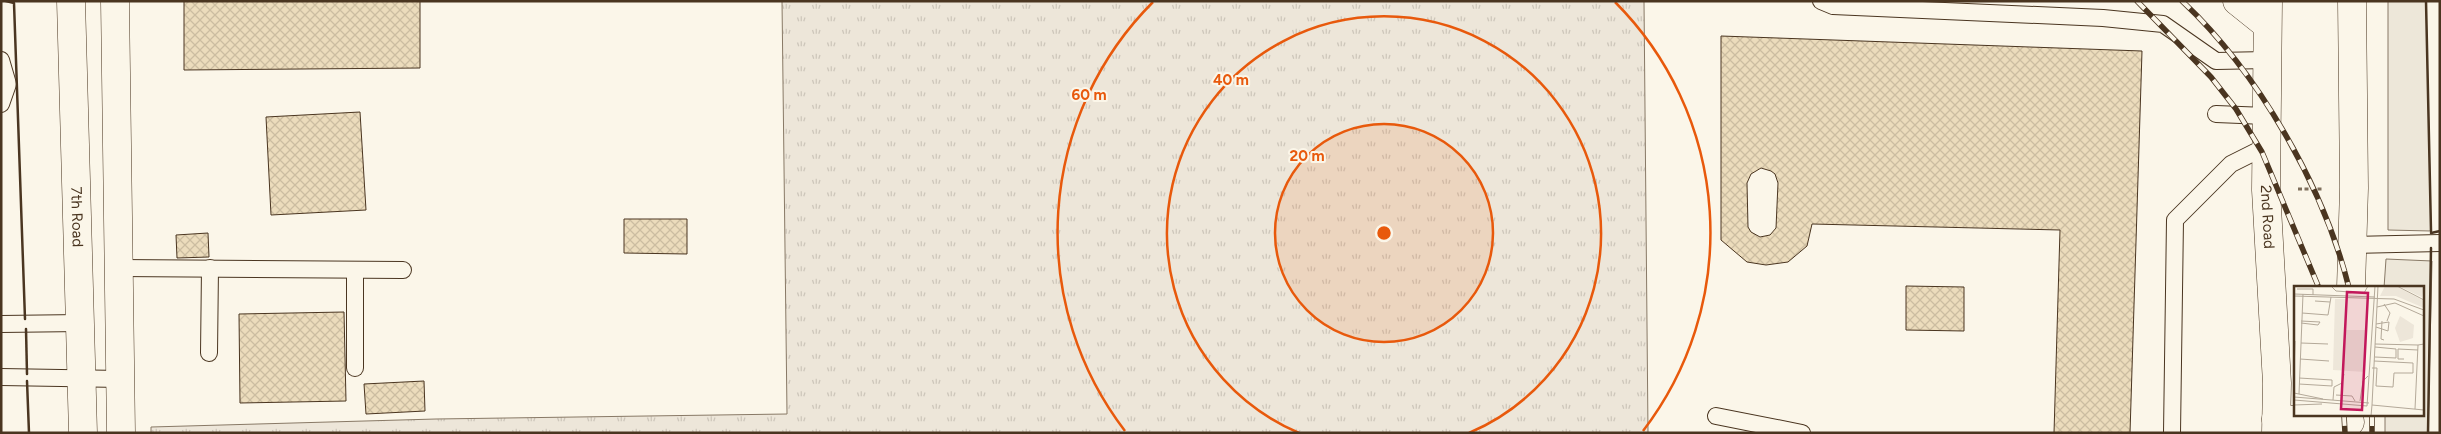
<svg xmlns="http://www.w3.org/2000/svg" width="2441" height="434" font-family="Figtree,sans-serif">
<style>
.grass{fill:url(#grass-tufts);stroke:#887966}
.parking{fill:#ede7d9;stroke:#887966}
.building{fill:url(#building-cross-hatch);stroke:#4a3520;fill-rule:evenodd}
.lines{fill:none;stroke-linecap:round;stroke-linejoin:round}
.service-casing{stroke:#4a3520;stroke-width:18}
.tertiary-casing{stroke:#4a3520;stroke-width:29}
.secondary-casing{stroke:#4a3520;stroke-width:29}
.path{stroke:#7f6f5c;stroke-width:3;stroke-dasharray:4 2.5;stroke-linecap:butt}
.service{stroke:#fbf6e9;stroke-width:16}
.tertiary{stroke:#fbf6e9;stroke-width:28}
.secondary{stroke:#fbf6e9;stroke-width:28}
.rail-casing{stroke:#4a3520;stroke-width:5.5}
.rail{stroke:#fbf6e9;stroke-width:4;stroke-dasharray:11;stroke-linecap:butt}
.wall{stroke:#4a3520;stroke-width:2.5}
.ring{fill:none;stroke:#e8590c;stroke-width:2.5}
.labels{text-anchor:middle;stroke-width:4;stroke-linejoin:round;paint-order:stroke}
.street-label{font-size:15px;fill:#4a3520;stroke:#fbf6e9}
.inset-road{fill:none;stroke:#b4a999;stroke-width:1}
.view{fill:#c2185b;fill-opacity:0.15;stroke:#c2185b;stroke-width:2.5}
.inset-edge{fill:none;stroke:#4a3520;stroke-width:2.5}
.centre{fill:#e8590c;stroke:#fbf6e9;stroke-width:2.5}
.ring-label{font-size:15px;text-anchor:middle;font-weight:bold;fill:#e8590c;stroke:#fbf6e9;stroke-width:4;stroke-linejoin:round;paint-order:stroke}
</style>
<defs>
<pattern id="grass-tufts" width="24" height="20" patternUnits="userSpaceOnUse" patternTransform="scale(1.25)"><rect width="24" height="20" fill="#ede6d9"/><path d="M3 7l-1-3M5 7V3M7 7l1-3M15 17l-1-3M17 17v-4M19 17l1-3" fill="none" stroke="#cdc6ba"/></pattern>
<pattern id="building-cross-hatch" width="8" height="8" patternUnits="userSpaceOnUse" patternTransform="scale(1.25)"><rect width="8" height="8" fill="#ecdcbc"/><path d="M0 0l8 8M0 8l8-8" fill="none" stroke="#ccbda1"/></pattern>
</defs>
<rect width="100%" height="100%" fill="#fbf6e9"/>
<!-- grass -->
<path class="grass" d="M782,1H1644L1648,433H151V427L436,419L787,414Z"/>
<!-- parking -->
<g class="parking">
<path d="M2388,1H2426L2431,231L2388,230Z"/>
<path d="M2386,259L2432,261L2428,433H2385V415H2422V288H2384Z"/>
</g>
<!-- building -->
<g class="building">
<path d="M184,1H420V68L184,70Z"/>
<path d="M1721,36L2142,51L2130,433H2054L2060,230L1812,224L1807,246L1788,262L1766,265L1747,262L1721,240ZM1761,168L1771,171L1775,174L1778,183L1776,228L1770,235L1760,237L1751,232L1748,227L1747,183L1751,174Z"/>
<path d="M360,112L366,210L271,215L266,117Z"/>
<path d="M624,219H687V254L624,253Z"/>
<path d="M208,233L209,257L177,258L176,235Z"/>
<path d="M1906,286L1964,287V331L1906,330Z"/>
<path d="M344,312L346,401L240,403L239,314Z"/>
<path d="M424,381L425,411L366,414L364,384Z"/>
</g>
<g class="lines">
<!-- service casing -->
<g class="service-casing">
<g id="service">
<path d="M1821,1L1833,6L2103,18L2163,24L2216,61L2267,60"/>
<path d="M1,60L8,84L1,104"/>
<path d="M2216,114L2266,116"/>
<path d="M2352,245L2440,243"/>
<path d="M119,268L403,270"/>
<path d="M1,324L81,323"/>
<path d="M209,353L210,268"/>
<path d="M355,368V270"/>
<path d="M1,377L121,379"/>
<path d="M1716,416L1802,433"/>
<path d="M2172,433L2175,220L2231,164L2265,147"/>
</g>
</g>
<!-- tertiary casing -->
<g class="tertiary-casing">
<g id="tertiary">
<path id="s1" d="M71,1L83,433"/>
<path d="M115,1L121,433"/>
</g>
</g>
<!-- secondary casing -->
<g class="secondary-casing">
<g id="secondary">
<path d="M2237,1L2267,25"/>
<path id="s2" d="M2268,1L2266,190L2277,383L2276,433"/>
<path d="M2351,288L2354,188L2352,1"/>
<path d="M2276,419L2350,422"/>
</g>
</g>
<!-- path -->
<path class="path" d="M2298,189H2322"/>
<!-- service -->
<use href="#service" class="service"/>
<!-- tertiary -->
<use href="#tertiary" class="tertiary"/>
<!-- secondary -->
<use href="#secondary" class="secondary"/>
<!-- rail casing -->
<g class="rail-casing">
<g id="rail">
<path d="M2137,1L2211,77L2236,109L2262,152L2319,288"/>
<path d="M2182,1C2258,72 2324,187 2349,288"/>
<path d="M2344,415L2345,433"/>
<path d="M2372,415V433"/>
</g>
</g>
<!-- rail -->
<use href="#rail" class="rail"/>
<!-- wall -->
<g class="wall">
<path d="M6,1L14,3L25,319"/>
<path d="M2426,1L2431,231"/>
<path d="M2431,233L2440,231"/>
<path d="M26,329L27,374"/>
<path d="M27,381L29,433"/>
<path d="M2428,433L2431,248"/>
</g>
</g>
<!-- distance rings -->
<circle cx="1384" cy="233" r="109" fill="#e8590c" fill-opacity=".12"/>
<g class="ring">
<circle cx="1384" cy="233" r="109"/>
<path d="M1299 433A217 217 0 1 1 1469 433"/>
<path d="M1125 431A326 326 0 0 1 1153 2M1615 2A326 326 0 0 1 1643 431"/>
</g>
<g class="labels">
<!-- street labels -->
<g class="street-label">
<text dy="5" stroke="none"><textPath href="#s1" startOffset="216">7th Road</textPath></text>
<text dy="5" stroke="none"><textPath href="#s2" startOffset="216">2nd Road</textPath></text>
</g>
</g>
<!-- overview -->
<g transform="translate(2294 286)">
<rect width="130" height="130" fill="#fbf6e9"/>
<path d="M41,13H53L52,44H73L71,86L39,84Z" fill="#ede6d9"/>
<path d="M91,0H102L130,15V22L102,10H86ZM105,0H130L128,11L123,9ZM106,30L120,39L119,52L106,56L101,42Z" fill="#ede6d9"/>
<path class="inset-road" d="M37,0L42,5L70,7L74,0M103,0L130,14M3,3H19V9M0,8L81,11M0,10L100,13L130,24M21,15L36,16M90,18L96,27L93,35M83,21L101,17L130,30M8,27L34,29L37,11M88,35L87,53L90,54M7,37L24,39L26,36L7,35M82,38L95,36L94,45L82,41M7,57L34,58M81,58L124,59M81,61L102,63V72L81,71M6,73L35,75M110,73H104V63L124,64M78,82H83L82,100L99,101L100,87H119V77L80,75M0,87L1,55M5,98L38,100V94L5,92M0,107L29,113M5,108L9,8M42,109L58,110L61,115M0,111L75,117M0,114L73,120M39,114L40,101L48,97L50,88M66,115L69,95L74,90M0,119L28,118M78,119L84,0M73,120L81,0M121,123L124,59L130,58V46M77,130L78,119L130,124"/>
<path class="view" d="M53,6L74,7L68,124L47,123Z"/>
<rect width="130" height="130" class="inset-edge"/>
</g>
<circle cx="1384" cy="233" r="8" class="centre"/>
<g class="ring-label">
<text x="1231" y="85">40 m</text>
<text x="1089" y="100">60 m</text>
<text x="1307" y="161">20 m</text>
</g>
<!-- border -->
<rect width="2441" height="434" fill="none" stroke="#4a3520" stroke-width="5"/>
</svg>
